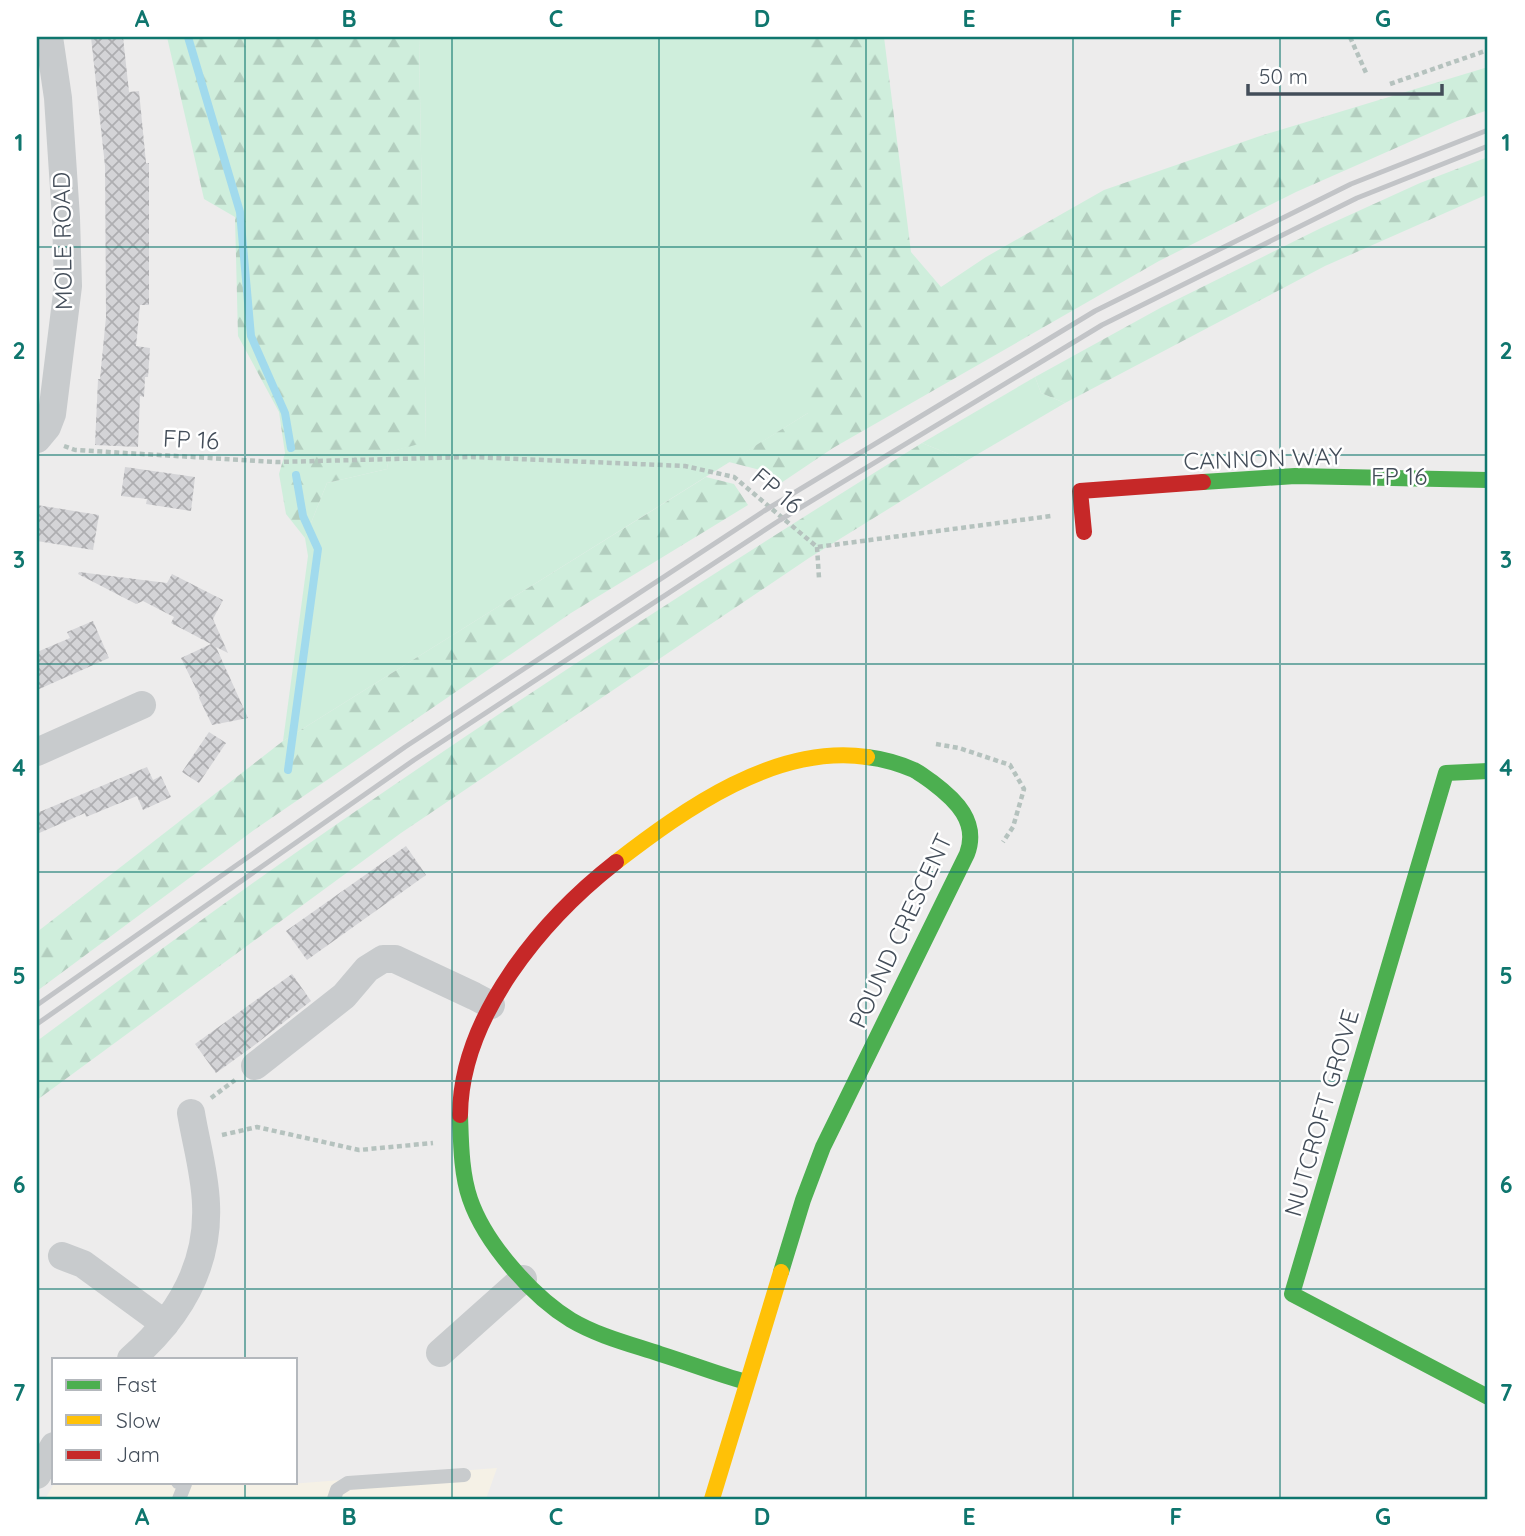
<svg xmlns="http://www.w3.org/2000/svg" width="1525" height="1536" font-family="Quicksand,sans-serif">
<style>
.commercial{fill:#f5f1e6}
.green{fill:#cfeedc}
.forest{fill:url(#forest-firs)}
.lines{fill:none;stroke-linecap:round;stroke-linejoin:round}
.stream{stroke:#a1daed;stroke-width:8}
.building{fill:url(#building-cross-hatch)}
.path{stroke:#b5c2be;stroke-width:4.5;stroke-dasharray:5 3.5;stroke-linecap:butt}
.lane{stroke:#c8cbcd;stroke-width:14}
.street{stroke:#c8cbcd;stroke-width:28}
.fast{stroke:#4caf50;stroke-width:16}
.slow{stroke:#ffc107;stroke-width:16}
.jam{stroke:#c62828;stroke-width:16}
.rail{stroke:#c2c4c7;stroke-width:5}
.grid{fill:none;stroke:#0f766e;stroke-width:2;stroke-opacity:0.55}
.labels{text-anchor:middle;stroke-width:5;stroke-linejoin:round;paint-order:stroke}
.street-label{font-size:24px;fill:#434d59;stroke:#fff}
.neatline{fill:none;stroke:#0f766e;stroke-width:2.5}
.grid-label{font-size:23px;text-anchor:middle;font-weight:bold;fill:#0f766e}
</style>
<defs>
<pattern id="forest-firs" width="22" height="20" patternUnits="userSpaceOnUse" patternTransform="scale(1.75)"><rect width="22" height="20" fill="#cfeedc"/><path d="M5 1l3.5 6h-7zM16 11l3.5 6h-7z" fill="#b3cebf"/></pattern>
<pattern id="building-cross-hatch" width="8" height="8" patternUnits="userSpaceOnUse" patternTransform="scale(1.75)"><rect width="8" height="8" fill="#d4d4d7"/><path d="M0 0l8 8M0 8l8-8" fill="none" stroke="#aeaeb1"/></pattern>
</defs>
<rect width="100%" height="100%" fill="#edecec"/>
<!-- commercial -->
<path class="commercial" d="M497,1468L486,1499H45L55,1482H280L290,1484Z"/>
<!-- green -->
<g class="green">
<path d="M419,37H808V413L283,741L308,556L305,538L327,483L387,469L390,452L426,441Z"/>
<path d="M1035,377L1041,393L1065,403L966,461L922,443Z"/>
</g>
<!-- forest -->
<g class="forest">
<path d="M167,37H419L426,442L390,452L387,469L327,483L305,538L286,514L279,474L285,453L279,412L238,336L235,217L204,199Z"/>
<path d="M808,37H884L911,252L941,287L986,257L1104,190L1260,136L1488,67V110L1457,121L1296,192L1159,261L833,448L781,483L764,471L729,462L808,413Z"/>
<path d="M1488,157V194L1325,266L1065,403L1041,393L1035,377L1162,307L1321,228L1420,183Z"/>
<path d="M922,443L966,461L809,558L401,833L37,1100V1041C136,968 235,894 337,824C528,692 724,566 922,443Z"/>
<path d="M706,477L734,484L748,505L571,613L254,830L37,991V932L283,741Z"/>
</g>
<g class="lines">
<!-- stream -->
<g class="stream">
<path d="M188,37L240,212L251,336L285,413L291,448"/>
<path d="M288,770L318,549L303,516L296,475"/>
</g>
</g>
<!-- building -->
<g class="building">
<path d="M91,37H123L129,92L139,91L146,163H149V305H140L136,346L150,348L148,377H145L144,397L140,396L138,447L95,445L98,379H100L106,317L105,166Z"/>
<path d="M125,467L195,477L191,511L146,504L147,499L121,496Z"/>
<path d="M37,505L99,515L93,550L37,541Z"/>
<path d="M79,572L167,583L172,574L223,600L213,619L228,653L216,647L248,718L212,725L199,698L200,697L181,658L211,644L171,623L174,617L143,601L136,604L78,574Z"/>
<path d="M93,621L109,658L37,690V652L70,638L67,632Z"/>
<path d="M209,732L226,743L199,783L182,772Z"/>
<path d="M147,767L153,780L161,776L171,797L143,810L137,796L86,817L85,813L37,834V813Z"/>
<path d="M406,846L426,875L307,960L286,931Z"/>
<path d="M292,974L311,1001L252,1047L216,1073L195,1044Z"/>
</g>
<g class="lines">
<!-- path -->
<g class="path">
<path d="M1350,37L1367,75"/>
<path d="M1390,84L1488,50"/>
<path d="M64,446L75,450L277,462L471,457L685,466L734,477L817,547L1051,516"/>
<path d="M817,547L819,578"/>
<path d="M936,744L959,748L1010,765L1024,789L1013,827L1003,842"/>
<path d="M211,1098L235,1080"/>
<path d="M222,1135L257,1127L359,1150L433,1143"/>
</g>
<!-- lane -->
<g class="lane">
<path d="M178,1482L185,1484L179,1499"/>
<path d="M334,1499L337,1490L348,1483L464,1475"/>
</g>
<!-- street -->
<g class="street">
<path d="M37,439L47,427L52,414L68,286L66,218L58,98L49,37"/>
<path d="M37,752L142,705"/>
<path d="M255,1066L344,996L367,969L383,959H395L474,996L491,1005"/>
<path d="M62,1256L83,1264L165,1324"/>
<path d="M440,1353L523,1279"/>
<path d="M131,1359C178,1318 209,1267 206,1204C205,1173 196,1143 191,1113"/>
<path d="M37,1475L54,1446"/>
</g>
<!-- fast -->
<g class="fast">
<path d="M1203,482L1295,476L1488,480"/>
<path d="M1488,771L1446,773L1292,1294L1488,1397"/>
<path d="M460,1115C461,1142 461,1173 470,1199C485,1243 532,1296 571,1320C598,1336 630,1344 660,1354C689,1363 717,1374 746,1382"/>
<path d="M781,1272L803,1200L823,1147L967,854C979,822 956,800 932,782C926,778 920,773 914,770C898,763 883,759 867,757"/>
</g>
<!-- slow -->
<g class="slow">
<path d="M616,862C685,809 775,744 867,757"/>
<path d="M712,1499L781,1272"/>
</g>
<!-- jam -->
<g class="jam">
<path d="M1084,532L1080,491L1203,482"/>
<path d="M460,1115C461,1016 542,920 616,862"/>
</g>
<!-- rail -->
<g class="rail">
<path d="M37,1005L405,747L764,511L1095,311L1351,184L1488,130"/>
<path d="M37,1024L414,760L780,520L1102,325L1357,198L1488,146"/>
</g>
</g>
<!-- grid -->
<path class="grid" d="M245,37V1359M452,37V1499M659,37V1499M866,37V1499M1073,37V1499M1280,37V1499M37,247H1488M37,455H1488M37,664H1488M37,872H1488M37,1081H1488M37,1289H1488M245,1482V1499"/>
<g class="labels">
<!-- street labels -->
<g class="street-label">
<text transform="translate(63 241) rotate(-91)" y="8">MOLE ROAD</text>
<text transform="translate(191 440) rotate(3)" y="8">FP 16</text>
<text transform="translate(1263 459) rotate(-2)" y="8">CANNON WAY</text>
<text x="1399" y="485">FP 16</text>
<text transform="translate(777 491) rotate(40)" y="8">FP 16</text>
<text transform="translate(901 931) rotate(-65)" y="8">POUND CRESCENT</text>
<text transform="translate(1322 1113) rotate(-74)" y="8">NUTCROFT GROVE</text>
</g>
</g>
<!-- border -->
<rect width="1525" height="1536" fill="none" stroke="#ffffff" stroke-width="77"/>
<!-- legend -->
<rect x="52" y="1358" width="245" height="126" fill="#ffffff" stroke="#b4b8bd" stroke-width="2"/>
<rect x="66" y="1380" width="35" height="10" fill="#4caf50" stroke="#b4b8bd" stroke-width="2"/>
<text x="116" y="1392" font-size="21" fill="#434d59">Fast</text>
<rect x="66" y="1415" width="35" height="10" fill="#ffc107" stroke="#b4b8bd" stroke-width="2"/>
<text x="116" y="1428" font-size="21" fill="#434d59">Slow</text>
<rect x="66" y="1450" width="35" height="10" fill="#c62828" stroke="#b4b8bd" stroke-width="2"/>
<text x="116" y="1462" font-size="21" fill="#434d59">Jam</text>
<!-- scale -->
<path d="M1248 84v10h194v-10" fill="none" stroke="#434d59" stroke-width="3.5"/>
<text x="1259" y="84" font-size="21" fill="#434d59" stroke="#ffffff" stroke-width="5" paint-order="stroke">50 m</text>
<rect x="38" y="38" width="1448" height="1460" class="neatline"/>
<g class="grid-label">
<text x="142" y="27">A</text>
<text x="349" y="27">B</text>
<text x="556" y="27">C</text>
<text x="762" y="27">D</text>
<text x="969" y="27">E</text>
<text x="1176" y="27">F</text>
<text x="1383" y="27">G</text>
<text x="19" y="151">1</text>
<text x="1506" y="151">1</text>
<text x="19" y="359">2</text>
<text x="1506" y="359">2</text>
<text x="19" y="568">3</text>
<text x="1506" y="568">3</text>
<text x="19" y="776">4</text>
<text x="1506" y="776">4</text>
<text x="19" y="984">5</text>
<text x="1506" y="984">5</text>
<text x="19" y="1193">6</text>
<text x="1506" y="1193">6</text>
<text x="19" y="1401">7</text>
<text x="1506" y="1401">7</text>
<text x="142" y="1525">A</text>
<text x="349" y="1525">B</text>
<text x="556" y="1525">C</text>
<text x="762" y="1525">D</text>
<text x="969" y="1525">E</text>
<text x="1176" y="1525">F</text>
<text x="1383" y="1525">G</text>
</g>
</svg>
